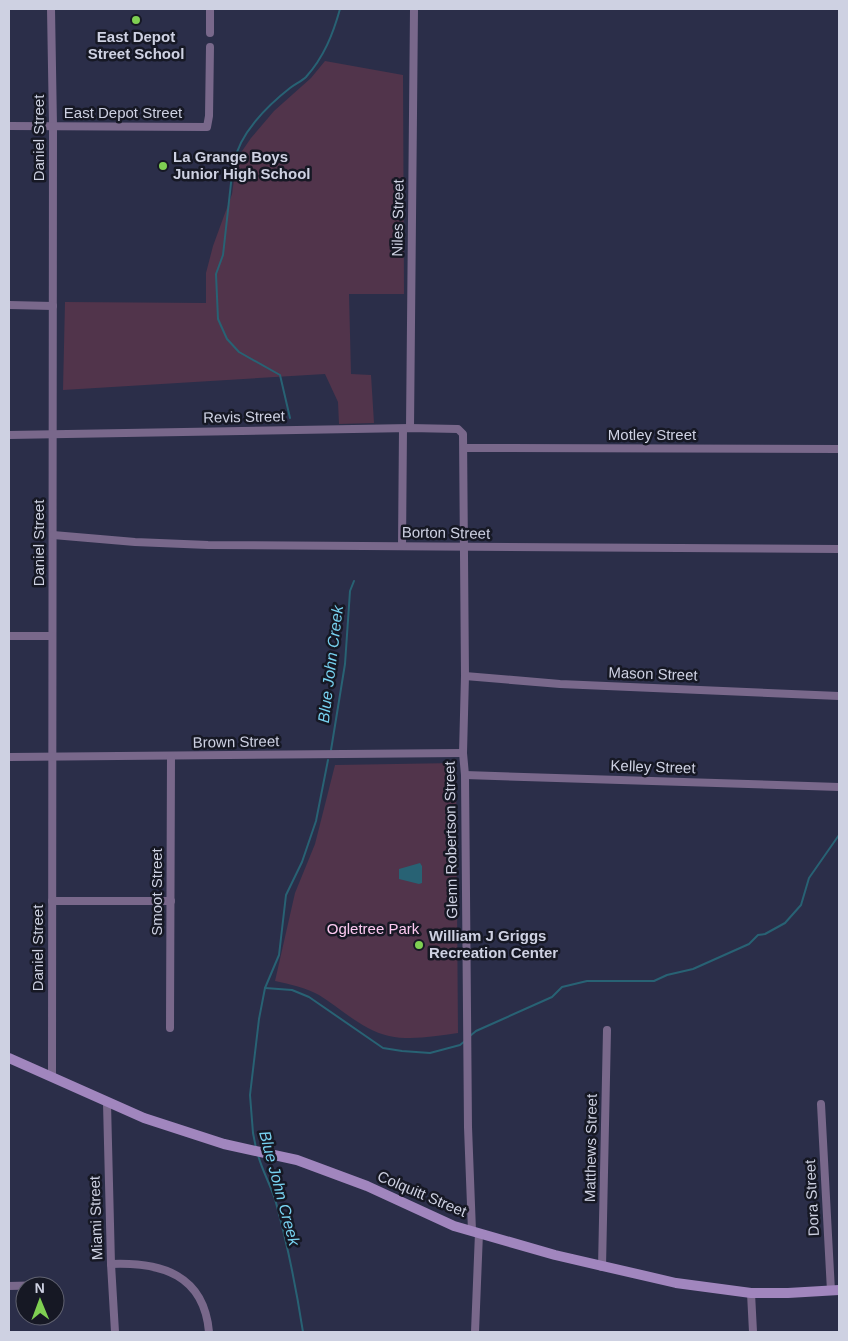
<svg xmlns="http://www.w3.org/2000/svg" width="848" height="1341" font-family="Helvetica,sans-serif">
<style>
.green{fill:#51344b}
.water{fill:#286274}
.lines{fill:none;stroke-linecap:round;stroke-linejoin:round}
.stream{stroke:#286274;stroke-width:2}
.street{stroke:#79688b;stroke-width:8}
.secondary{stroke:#a186be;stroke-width:10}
.poi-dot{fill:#7fd052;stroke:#161824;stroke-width:2}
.labels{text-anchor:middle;stroke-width:5;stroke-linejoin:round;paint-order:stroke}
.poi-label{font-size:15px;font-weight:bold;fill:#ced1e2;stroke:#161824;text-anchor:start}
.street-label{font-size:15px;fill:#ced1e2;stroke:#161824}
.park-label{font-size:15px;fill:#fcc9f0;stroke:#161824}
.water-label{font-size:16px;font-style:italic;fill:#77d1ef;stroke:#161824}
</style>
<rect width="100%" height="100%" fill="#2b2e49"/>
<!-- green -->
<g class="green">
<path d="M325,61L403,75L404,294H349L351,374L371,375L374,423L339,424L338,402L325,374L63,390L65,302L206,303V273L213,246L232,194L235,172L240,154L251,138L274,111L311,78Z"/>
<path d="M456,763L458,1033C435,1036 412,1041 389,1036C362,1030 342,1009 319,995C306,988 290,984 275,981L295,893L315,844L335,765Z"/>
</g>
<!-- water -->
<path class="water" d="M420,863L422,866V883L419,884L399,879V869Z"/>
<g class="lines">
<!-- stream -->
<g class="stream">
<path d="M234,163C239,134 267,106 290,88C295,84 302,81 306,77C324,57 333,34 340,9"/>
<path d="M232,174L223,255L216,274L218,319L227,339L239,352L280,375L290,418"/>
<path d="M331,750L345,664L350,591L354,581"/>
<path d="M265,988L292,990L309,997L383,1048L402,1051L430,1053L460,1045L465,1041"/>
<path d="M470,1036L476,1031L552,997L562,987L587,981H654L667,975L693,969L749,944L758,935L765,934L785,923L801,905L809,878L839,835"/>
<path d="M256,1148L253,1133L250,1095L259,1019L265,988L279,955L286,895L302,862L316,821L328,760"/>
<path d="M258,1155C262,1170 270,1184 275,1199C287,1242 296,1287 303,1332"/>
</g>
<!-- street -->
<g class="street">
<path d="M51,9L53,126L52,1077"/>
<path d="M210,33V9"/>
<path d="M9,126L207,127L209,116L210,47"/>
<path d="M9,305L53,306"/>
<path d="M410,428L414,9"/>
<path d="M9,435L410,428L458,429L463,434L465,676L463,753L465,775L468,1127L472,1231"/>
<path d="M464,448L839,449"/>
<path d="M53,535L135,542L208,545L839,549"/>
<path d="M402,546L403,429"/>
<path d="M9,636H52"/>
<path d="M465,676L560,684L839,696"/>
<path d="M9,757L463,753"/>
<path d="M465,775L839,787"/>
<path d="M52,901H171"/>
<path d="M170,1028L171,756"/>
<path d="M107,1103L111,1264L115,1332"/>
<path d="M821,1104L831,1291"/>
<path d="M111,1264C162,1262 204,1275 209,1332"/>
<path d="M602,1267L607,1030"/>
<path d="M9,1286L47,1285"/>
<path d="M751,1293L753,1332"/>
<path d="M475,1332L479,1233"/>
</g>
<!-- secondary -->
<path class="secondary" d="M9,1058L144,1118L224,1144L297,1160L367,1186L454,1226L555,1255L676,1283L751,1293H788L839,1290"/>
</g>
<!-- markers -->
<g class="poi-dot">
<circle cx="136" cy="20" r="5"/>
<circle cx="163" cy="166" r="5"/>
<circle cx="419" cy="945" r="5"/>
</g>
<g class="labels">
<!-- poi labels -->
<g class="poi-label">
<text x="136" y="42" text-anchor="middle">East Depot<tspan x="136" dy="17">Street School</tspan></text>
<text x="173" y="162">La Grange Boys<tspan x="173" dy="17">Junior High School</tspan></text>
<text x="429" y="941">William J Griggs<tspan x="429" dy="17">Recreation Center</tspan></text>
</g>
<!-- street labels -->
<g class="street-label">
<text x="123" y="118">East Depot Street</text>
<text transform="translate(39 138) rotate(-90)" y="5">Daniel Street</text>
<text transform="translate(398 218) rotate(-89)" y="5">Niles Street</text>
<text transform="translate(244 417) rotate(-1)" y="5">Revis Street</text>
<text x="652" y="440">Motley Street</text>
<text transform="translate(446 533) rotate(1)" y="5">Borton Street</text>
<text transform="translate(39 543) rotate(-90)" y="5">Daniel Street</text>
<text transform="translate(653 674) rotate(2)" y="5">Mason Street</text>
<text transform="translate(236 742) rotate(-1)" y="5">Brown Street</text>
<text transform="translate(653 767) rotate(2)" y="5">Kelley Street</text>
<text transform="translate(451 840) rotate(-91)" y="5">Glenn Robertson Street</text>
<text transform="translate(157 892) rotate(-90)" y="5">Smoot Street</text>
<text transform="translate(38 948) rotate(-90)" y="5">Daniel Street</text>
<text transform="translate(591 1148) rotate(-89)" y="5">Matthews Street</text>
<text transform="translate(422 1194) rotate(23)" y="5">Colquitt Street</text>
<text transform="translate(812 1198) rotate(-93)" y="5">Dora Street</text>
<text transform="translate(96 1218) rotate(-92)" y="5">Miami Street</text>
</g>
<!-- park labels -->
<g class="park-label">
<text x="373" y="934">Ogletree Park</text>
</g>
<!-- water labels -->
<g class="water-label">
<text transform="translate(330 664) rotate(-83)" y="6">Blue John Creek</text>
<text transform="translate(280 1188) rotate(75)" y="6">Blue John Creek</text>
</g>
</g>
<!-- border -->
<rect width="848" height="1341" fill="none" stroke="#ced1e2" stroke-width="20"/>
<!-- north arrow -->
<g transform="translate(40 1301) rotate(359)"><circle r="24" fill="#161824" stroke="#606270"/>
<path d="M0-4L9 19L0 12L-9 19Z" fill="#7fd052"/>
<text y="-8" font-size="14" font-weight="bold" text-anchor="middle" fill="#ced1e2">N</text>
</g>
</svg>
